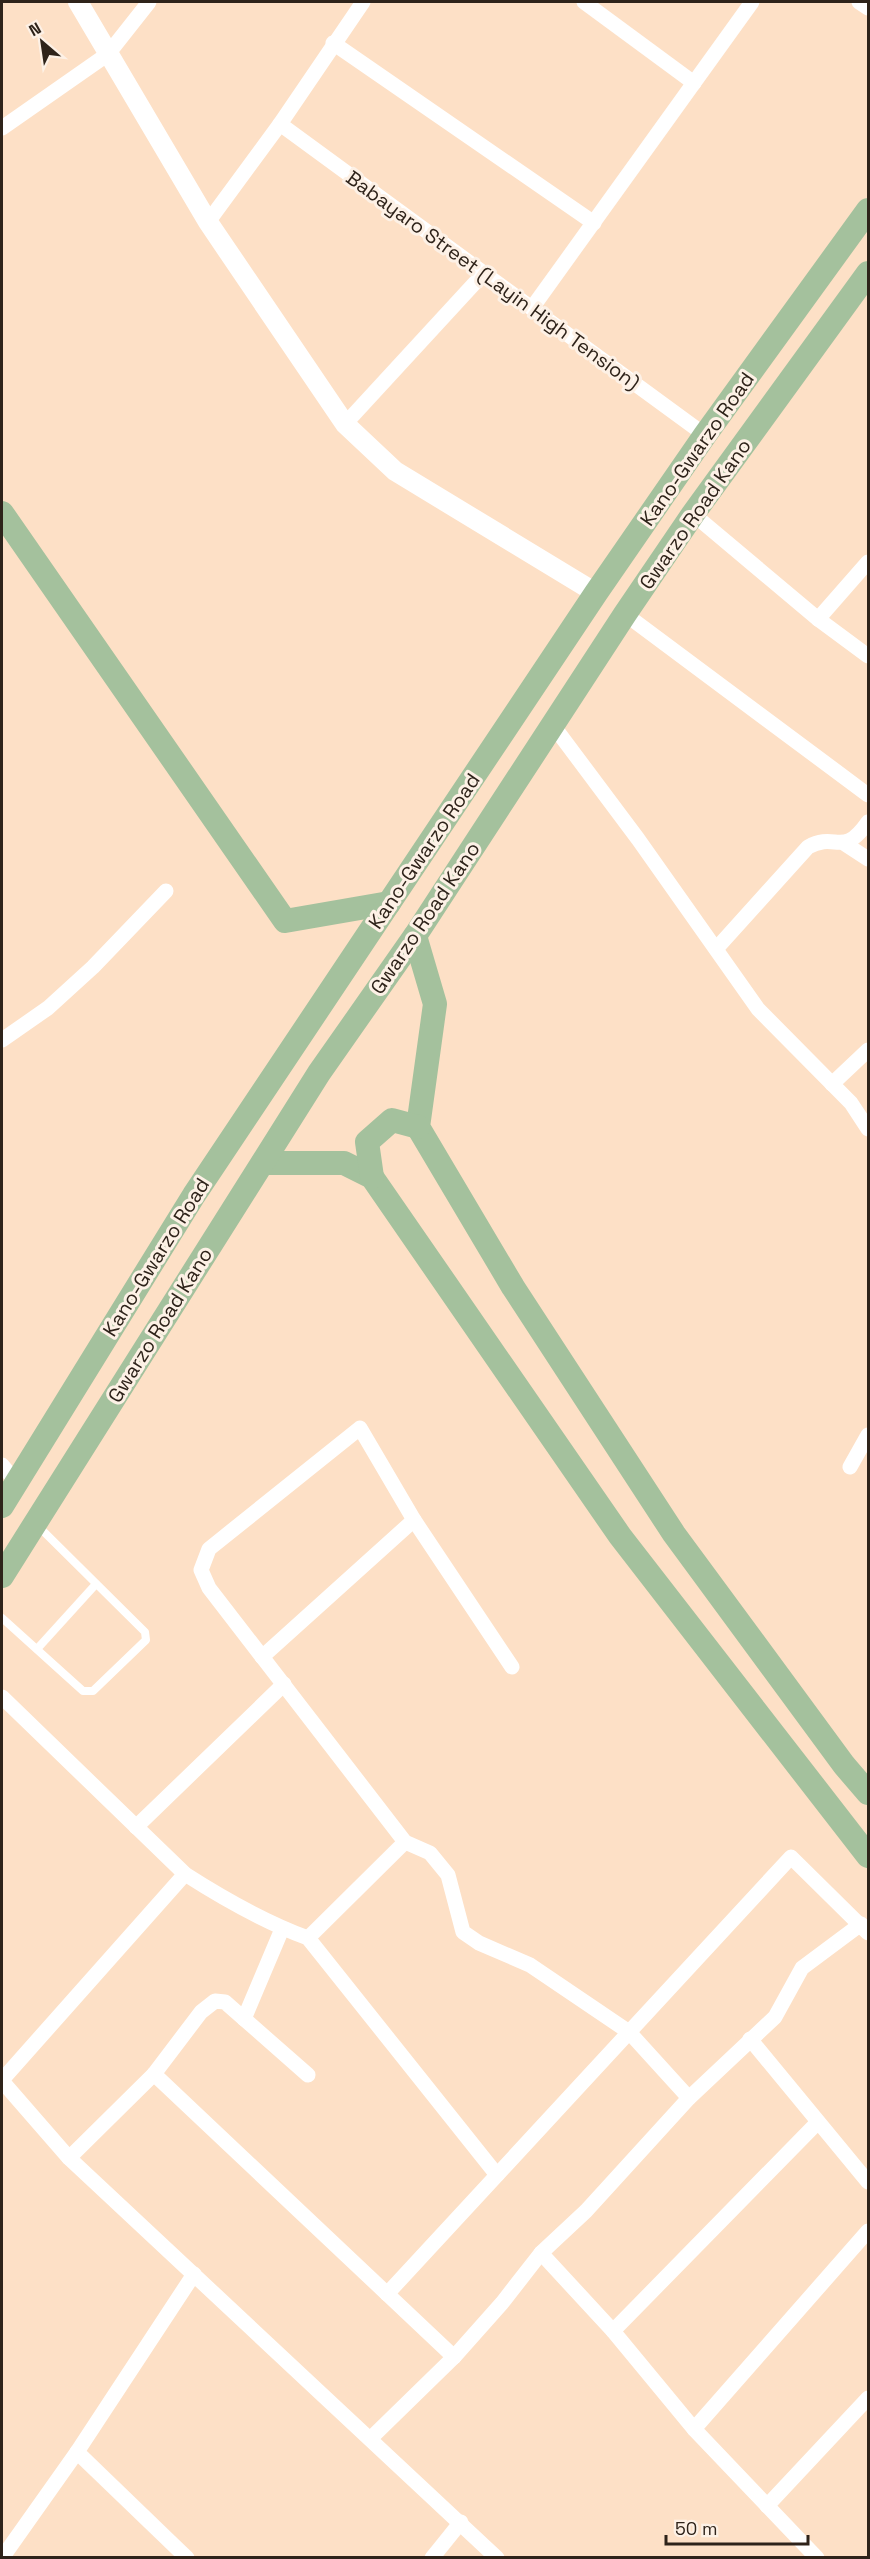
<svg xmlns="http://www.w3.org/2000/svg" width="870" height="2559" font-family="'Space Grotesk',sans-serif">
<style>
.lines{fill:none;stroke-linecap:round;stroke-linejoin:round}
.service{stroke:#fff;stroke-width:8}
.minor{stroke:#fff;stroke-width:15}
.tertiary{stroke:#fff;stroke-width:20}
.primary{stroke:#a4c19d;stroke-width:24}
.labels{text-anchor:middle;stroke-width:6;stroke-linejoin:round;paint-order:stroke}
.street-label{font-size:20px;fill:#2e231a;stroke:#fdf1e6}
</style>
<rect width="100%" height="100%" fill="#fde0c6"/>
<g class="lines">
<!-- service -->
<g class="service">
<path d="M2,1618L83,1691H93L146,1640L145,1632L38,1526"/>
<path d="M37,1649L96,1584"/>
</g>
<!-- minor -->
<g class="minor">
<path d="M584,2L694,83"/>
<path d="M859,2L868,8"/>
<path d="M333,43L594,223"/>
<path d="M280,124L705,435"/>
<path d="M2,128L108,54L149,2"/>
<path d="M208,222L280,124L363,2"/>
<path d="M532,308L752,2"/>
<path d="M345,424L484,273"/>
<path d="M693,514L818,619L868,656"/>
<path d="M625,614L868,795"/>
<path d="M818,619L868,562"/>
<path d="M552,724L638,839L758,1009L851,1103L868,1129"/>
<path d="M845,844L868,859"/>
<path d="M716,949L808,847C837,831 842,859 868,822"/>
<path d="M2,1040L48,1008L93,967L166,891"/>
<path d="M832,1084L868,1050"/>
<path d="M2,1465L16,1482"/>
<path d="M850,1467L868,1435"/>
<path d="M262,1657L414,1520"/>
<path d="M512,1667L414,1520L360,1428L209,1549L201,1570L209,1588L405,1842L430,1853L448,1875L463,1932L479,1943L530,1965L629,2032L689,2098"/>
<path d="M2,1697L185,1874C224,1899 264,1922 308,1938L497,2175"/>
<path d="M136,1827L284,1684"/>
<path d="M308,1938L405,1842"/>
<path d="M244,2019L282,1929"/>
<path d="M750,2039L868,2182"/>
<path d="M154,2074L454,2357"/>
<path d="M2,2080L185,1874"/>
<path d="M2,2081L69,2158L497,2558"/>
<path d="M69,2158L154,2074L201,2012L215,2001L225,2002L308,2075"/>
<path d="M541,2253L613,2331L694,2429L817,2558"/>
<path d="M387,2294L791,1857L868,1933"/>
<path d="M613,2331L818,2122"/>
<path d="M694,2429L868,2231"/>
<path d="M371,2438L454,2357L502,2303L541,2253L586,2211L689,2098L775,2017L802,1968L861,1924"/>
<path d="M77,2452L187,2558"/>
<path d="M767,2506L868,2398"/>
<path d="M2,2558L77,2452L194,2274"/>
<path d="M432,2558L461,2522"/>
</g>
<!-- tertiary -->
<path class="tertiary" d="M78,2L208,222L345,424L395,471L596,593"/>
<!-- primary -->
<g class="primary">
<path d="M2,513L285,921L389,903"/>
<path d="M415,936L435,1004L418,1127L513,1287L674,1534L844,1765L868,1793"/>
<path d="M263,1163H344L372,1177L620,1536L868,1856"/>
<path d="M372,1177L367,1142L392,1120L418,1127"/>
<path d="M2,1506L194,1195L596,593L705,435L868,210"/>
<path d="M2,1576L319,1073L415,936L625,614L693,514L868,273"/>
</g>
</g>
<g class="labels">
<!-- street labels -->
<g class="street-label">
<text transform="translate(493 280) rotate(36)" y="7">Babayaro Street (Layin High Tension)</text>
<text transform="translate(697 449) rotate(-55)" y="7">Kano-Gwarzo Road</text>
<text transform="translate(695 514) rotate(-55)" y="7">Gwarzo Road Kano</text>
<text transform="translate(424 851) rotate(-56)" y="7">Kano-Gwarzo Road</text>
<text transform="translate(425 918) rotate(-56)" y="7">Gwarzo Road Kano</text>
<text transform="translate(156 1257) rotate(-58)" y="7">Kano-Gwarzo Road</text>
<text transform="translate(160 1325) rotate(-58)" y="7">Gwarzo Road Kano</text>
</g>
</g>
<!-- border -->
<rect width="870" height="2559" fill="none" stroke="#2e231a" stroke-width="6"/>
<!-- north arrow -->
<g transform="translate(42 42) rotate(331)" stroke="#fdf1e6" stroke-width="4.5" paint-order="stroke">
<path d="M0-4.5L10 22L0 15L-10 22Z" fill="#2e231a"/>
<text y="-9" font-size="16" font-weight="bold" text-anchor="middle" fill="#2e231a">N</text>
</g>
<!-- scale -->
<path d="M666 2535v9h142v-9" fill="none" stroke="#2e231a" stroke-width="3"/>
<text x="675" y="2535" font-size="18" fill="#2e231a" stroke="#fdf1e6" stroke-width="4.5" paint-order="stroke">50 m</text>
</svg>
